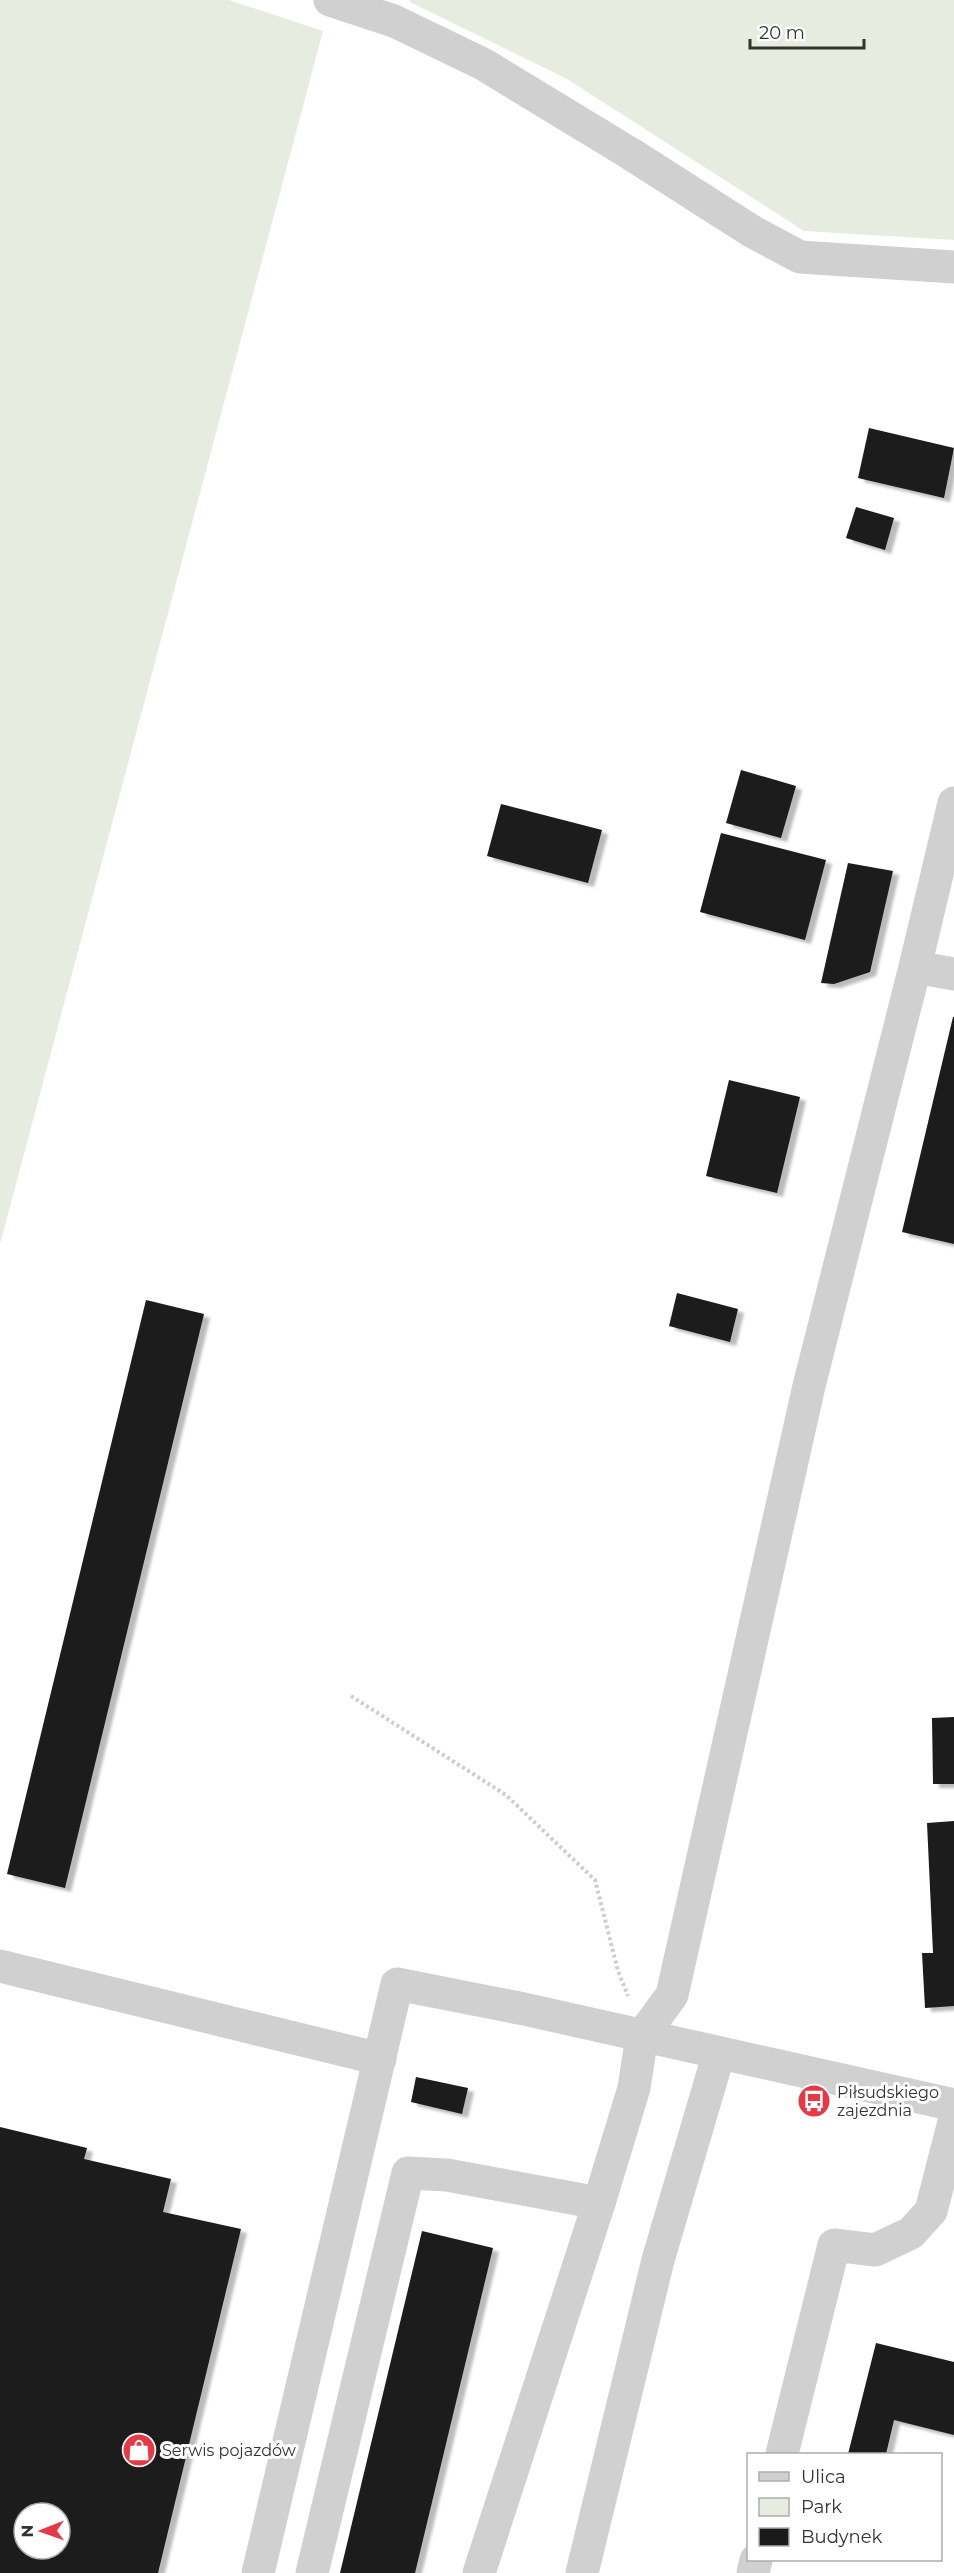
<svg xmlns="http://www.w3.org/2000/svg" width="954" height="2573" font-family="Montserrat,sans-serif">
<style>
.green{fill:#e6ecdf}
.building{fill:#1a1a1a;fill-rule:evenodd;filter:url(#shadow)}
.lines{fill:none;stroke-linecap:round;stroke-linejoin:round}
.path{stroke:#cdcdcd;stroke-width:4;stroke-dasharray:3 3;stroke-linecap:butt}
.minor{stroke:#d0d0d0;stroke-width:33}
.labels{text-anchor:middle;stroke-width:6;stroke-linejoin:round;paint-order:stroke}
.poi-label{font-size:16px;fill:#333;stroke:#fff;text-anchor:start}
</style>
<defs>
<filter id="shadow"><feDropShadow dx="6" dy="4" stdDeviation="1.5" flood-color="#0004"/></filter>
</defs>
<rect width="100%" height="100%" fill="#fff"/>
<!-- green -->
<g class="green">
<path d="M0,0H229L323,31L0,1244Z"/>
<path d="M410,0H954V240L804,231L567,79L410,2Z"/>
</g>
<!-- building -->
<g class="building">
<path d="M869,428L954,448L944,498L858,478Z"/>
<path d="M856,507L894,518L885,550L846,538Z"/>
<path d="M741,770L796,786L781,838L726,823Z"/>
<path d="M501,804L602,830L588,883L487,856Z"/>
<path d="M721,833L826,860L805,940L700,912Z"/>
<path d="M848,863L893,871L870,972L834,984L821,983Z"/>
<path d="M953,1017H954V1244L902,1232Z"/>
<path d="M729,1080L800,1097L777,1193L706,1176Z"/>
<path d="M677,1293L738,1309L730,1342L669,1326Z"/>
<path d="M146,1300L204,1314L65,1888L7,1874Z"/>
<path d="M954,1717V1784H933L932,1718Z"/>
<path d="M954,1821V2006L925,2008L922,1953H933L927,1823Z"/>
<path d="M416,2077L468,2088L462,2114L411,2102Z"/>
<path d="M0,2127L87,2148L84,2159L171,2179L163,2212L241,2229L158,2573H0ZM24,2513H60V2549H24Z"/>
<path d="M422,2231L493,2248L415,2573H340Z"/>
<path d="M876,2343L954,2362V2435L894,2420L886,2454H848Z"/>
</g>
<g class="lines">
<!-- path -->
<path class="path" d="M351,1696L506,1795L595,1880L618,1971L628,1996"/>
<!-- minor -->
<g class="minor">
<path d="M330,0L394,21L483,64L631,154L753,232L800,257L954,267"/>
<path d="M954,803L915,967L954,974"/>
<path d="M0,1966L380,2059"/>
<path d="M782,2454L834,2245L875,2250L911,2233L931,2211L954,2122"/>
<path d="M258,2573L397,1984L524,2009L954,2105"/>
<path d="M312,2573L408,2173L447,2175L599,2203L634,2088L642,2036L672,1995L809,1386L915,967"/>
<path d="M479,2573L599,2203"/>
<path d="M582,2573L658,2260L719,2053"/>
<path d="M753,2573L756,2560"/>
</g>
</g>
<!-- icons -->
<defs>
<g id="bus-disc" transform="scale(1.725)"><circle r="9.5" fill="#e63946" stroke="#fff"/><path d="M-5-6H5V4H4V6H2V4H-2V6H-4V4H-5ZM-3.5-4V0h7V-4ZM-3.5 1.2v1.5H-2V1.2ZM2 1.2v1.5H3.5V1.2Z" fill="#fff"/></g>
<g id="shop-disc" transform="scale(1.725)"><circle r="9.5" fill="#e63946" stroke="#fff"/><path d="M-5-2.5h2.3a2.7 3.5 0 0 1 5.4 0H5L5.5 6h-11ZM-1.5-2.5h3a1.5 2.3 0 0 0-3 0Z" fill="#fff"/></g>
</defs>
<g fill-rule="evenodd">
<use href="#bus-disc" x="814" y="2101"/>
<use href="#shop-disc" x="139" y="2450"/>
</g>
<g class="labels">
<!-- poi labels -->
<g class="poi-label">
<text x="837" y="2098">Piłsudskiego<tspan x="837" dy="18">zajezdnia</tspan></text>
<text x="162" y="2456">Serwis pojazdów</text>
</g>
</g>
<!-- legend -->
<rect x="747" y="2453" width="195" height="108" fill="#ffffff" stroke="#adadad" stroke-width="1.5"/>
<rect x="759" y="2472" width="30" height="9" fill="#d0d0d0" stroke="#adadad" stroke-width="1.5"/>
<text x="801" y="2483" font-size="18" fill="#333333">Ulica</text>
<rect x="759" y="2498" width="30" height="18" fill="#e6ecdf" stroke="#adadad" stroke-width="1.5"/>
<text x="801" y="2513" font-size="18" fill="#333333">Park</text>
<rect x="759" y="2528" width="30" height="18" fill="#1a1a1a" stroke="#adadad" stroke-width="1.5"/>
<text x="801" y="2543" font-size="18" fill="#333333">Budynek</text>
<!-- north arrow -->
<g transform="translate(42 2531) rotate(269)"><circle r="28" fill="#ffffff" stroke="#adadad" stroke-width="1.5"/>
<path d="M0-4.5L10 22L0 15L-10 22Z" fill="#e63946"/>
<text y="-9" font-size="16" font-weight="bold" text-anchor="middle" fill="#333333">N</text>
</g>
<!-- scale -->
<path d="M750 39v9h114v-9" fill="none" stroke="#333333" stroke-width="3"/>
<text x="759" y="39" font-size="18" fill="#333333" stroke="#ffffff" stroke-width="4.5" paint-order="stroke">20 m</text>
</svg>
